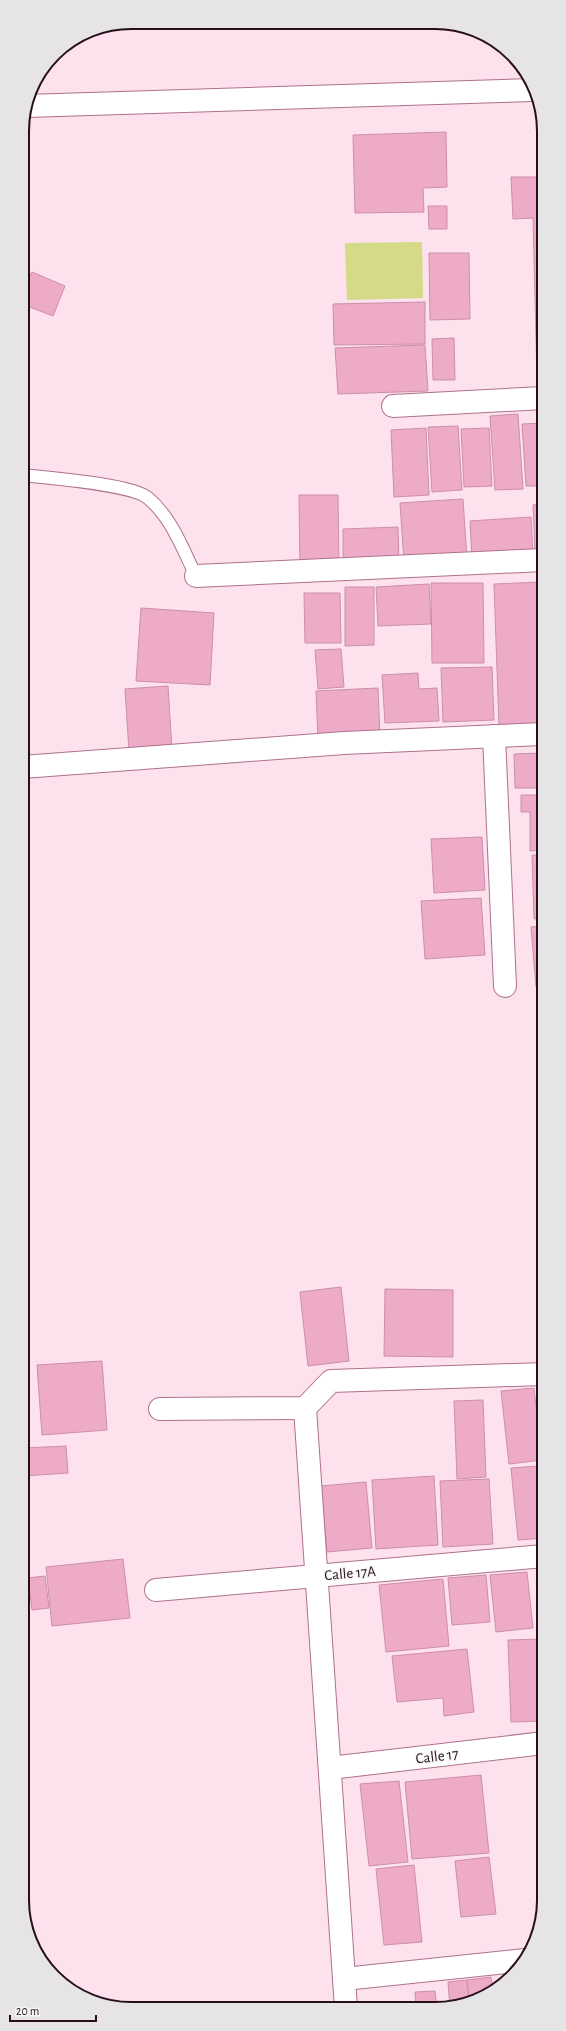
<svg xmlns="http://www.w3.org/2000/svg" width="566" height="2031" font-family="'Alegreya Sans',sans-serif">
<style>
.water{fill:#d5da86}
.building{fill:#edabc7;stroke:#cd8eaa}
.lines{fill:none;stroke-linecap:round;stroke-linejoin:round}
.service-casing{stroke:#ae718c;stroke-width:14}
.minor-casing{stroke:#ae718c;stroke-width:24}
.service{stroke:#fff;stroke-width:12}
.minor{stroke:#fff;stroke-width:22}
.labels{text-anchor:middle;stroke-width:3;stroke-linejoin:round;paint-order:stroke}
.street-label{font-size:15px;fill:#260f1a;stroke:#f7f7f7}
.rim{fill:none;stroke:#260f1a;stroke-width:2}
</style>
<rect width="100%" height="100%" fill="#fde1ed"/>
<!-- water -->
<path class="water" d="M422,242L423,298L347,300L345,243Z"/>
<!-- building -->
<g class="building">
<path d="M446,132L447,187L423,188L424,212L355,213L353,135Z"/>
<path d="M511,177H543V379H537L533,218L513,219Z"/>
<path d="M428,206H447V229H429Z"/>
<path d="M429,253H469L470,319L430,320Z"/>
<path d="M32,272L65,286L53,316L22,304V295Z"/>
<path d="M425,302V344L334,345L333,304Z"/>
<path d="M454,338L455,380H433L432,339Z"/>
<path d="M425,345L428,391L338,394L335,348Z"/>
<path d="M518,414L523,489L495,490L490,416Z"/>
<path d="M543,423V486H526L522,424Z"/>
<path d="M458,426L462,490L432,492L428,427Z"/>
<path d="M426,428L429,495L394,497L391,430Z"/>
<path d="M489,428L492,486L464,487L461,429Z"/>
<path d="M299,495H338L339,567L300,568Z"/>
<path d="M463,499L467,559L404,563L400,503Z"/>
<path d="M543,504V553L535,554L533,505Z"/>
<path d="M531,517L533,555L472,558L470,521Z"/>
<path d="M398,527L399,563L343,564V529Z"/>
<path d="M542,582L543,725L499,726L494,584Z"/>
<path d="M431,583H483L484,663H432Z"/>
<path d="M429,584L431,624L378,626L376,587Z"/>
<path d="M345,587H374V645L345,646Z"/>
<path d="M304,593H340L341,643H305Z"/>
<path d="M141,608L214,613L210,685L136,681Z"/>
<path d="M341,649L344,687L318,689L315,650Z"/>
<path d="M492,667L494,720L443,722L441,668Z"/>
<path d="M418,673L419,689L437,688L439,721L385,723L382,675Z"/>
<path d="M168,686L172,750L129,752L125,689Z"/>
<path d="M378,688L380,737L318,739L316,691Z"/>
<path d="M543,753V788H515L514,754Z"/>
<path d="M521,795H543V850L530,851V812H521Z"/>
<path d="M482,837L485,890L434,893L431,839Z"/>
<path d="M532,855H543V919H534Z"/>
<path d="M481,898L485,955L425,959L421,901Z"/>
<path d="M543,926V986L536,987L531,927Z"/>
<path d="M542,1281H544V1309Z"/>
<path d="M341,1287L349,1361L308,1366L300,1292Z"/>
<path d="M385,1289L453,1290V1357L384,1356Z"/>
<path d="M102,1361L107,1430L42,1435L37,1365Z"/>
<path d="M534,1388L542,1460L509,1464L501,1391Z"/>
<path d="M483,1400L486,1477L457,1479L454,1401Z"/>
<path d="M66,1446L68,1473L23,1476V1448Z"/>
<path d="M539,1466L544,1514V1538L518,1540L511,1468Z"/>
<path d="M434,1476L438,1545L376,1549L372,1480Z"/>
<path d="M489,1479L493,1544L443,1547L440,1481Z"/>
<path d="M366,1482L372,1548L327,1552L321,1486Z"/>
<path d="M123,1559L130,1618L52,1626L46,1567Z"/>
<path d="M527,1572L533,1628L496,1632L490,1575Z"/>
<path d="M486,1575L490,1622L452,1625L448,1578Z"/>
<path d="M45,1576L49,1608L32,1610L28,1578Z"/>
<path d="M443,1579L449,1646L386,1652L379,1585Z"/>
<path d="M544,1639V1721L511,1722L508,1640Z"/>
<path d="M467,1649L474,1712L444,1716L443,1698L397,1702L392,1656Z"/>
<path d="M481,1775L489,1853L412,1859L405,1782Z"/>
<path d="M399,1781L408,1862L369,1866L360,1784Z"/>
<path d="M489,1857L496,1914L461,1917L455,1861Z"/>
<path d="M544,1858V1907L543,1909L538,1859Z"/>
<path d="M414,1865L422,1942L384,1945L376,1869Z"/>
<path d="M491,1977L493,1992L469,2002L467,1980Z"/>
<path d="M467,1980L469,2002L450,2008L448,1982Z"/>
<path d="M435,1991L437,2008H416L415,1992Z"/>
</g>
<g class="lines">
<!-- service casing -->
<g class="service-casing">
<path id="service" d="M22,475C49,478 131,484 148,498C172,518 183,550 196,576"/>
</g>
<!-- minor casing -->
<g class="minor-casing">
<g id="minor">
<path d="M26,106L531,90"/>
<path d="M393,406L543,398"/>
<path d="M196,576L543,560"/>
<path d="M494,736L505,986"/>
<path d="M22,767L344,743L543,734"/>
<path d="M305,1408L346,2008"/>
<path d="M160,1409L305,1408L331,1381L544,1374"/>
<path d="M156,1590L544,1556"/>
<path d="M330,1768L544,1743"/>
<path d="M344,1979L525,1960"/>
</g>
</g>
<!-- service -->
<use href="#service" class="service"/>
<!-- minor -->
<use href="#minor" class="minor"/>
</g>
<g class="labels">
<!-- street labels -->
<g class="street-label">
<text transform="translate(350 1573) rotate(-5)" y="5">Calle 17A</text>
<text transform="translate(437 1756) rotate(-7)" y="5">Calle 17</text>
</g>
</g>
<!-- crop -->
<path d="M0 0H566V2031H0ZM131 29H435A102 102 0 0 1 537 131V1900A102 102 0 0 1 435 2002H131A102 102 0 0 1 29 1900V131A102 102 0 0 1 131 29Z" fill="#e6e4e5" fill-rule="evenodd"/>
<path class="rim" d="M131 29H435A102 102 0 0 1 537 131V1900A102 102 0 0 1 435 2002H131A102 102 0 0 1 29 1900V131A102 102 0 0 1 131 29Z"/>
<!-- scale -->
<path d="M10 2015v6h86v-6" fill="none" stroke="#260f1a" stroke-width="2"/>
<text x="16" y="2015" font-size="12" fill="#260f1a" stroke="#f7f7f7" stroke-width="3" paint-order="stroke">20 m</text>
</svg>
